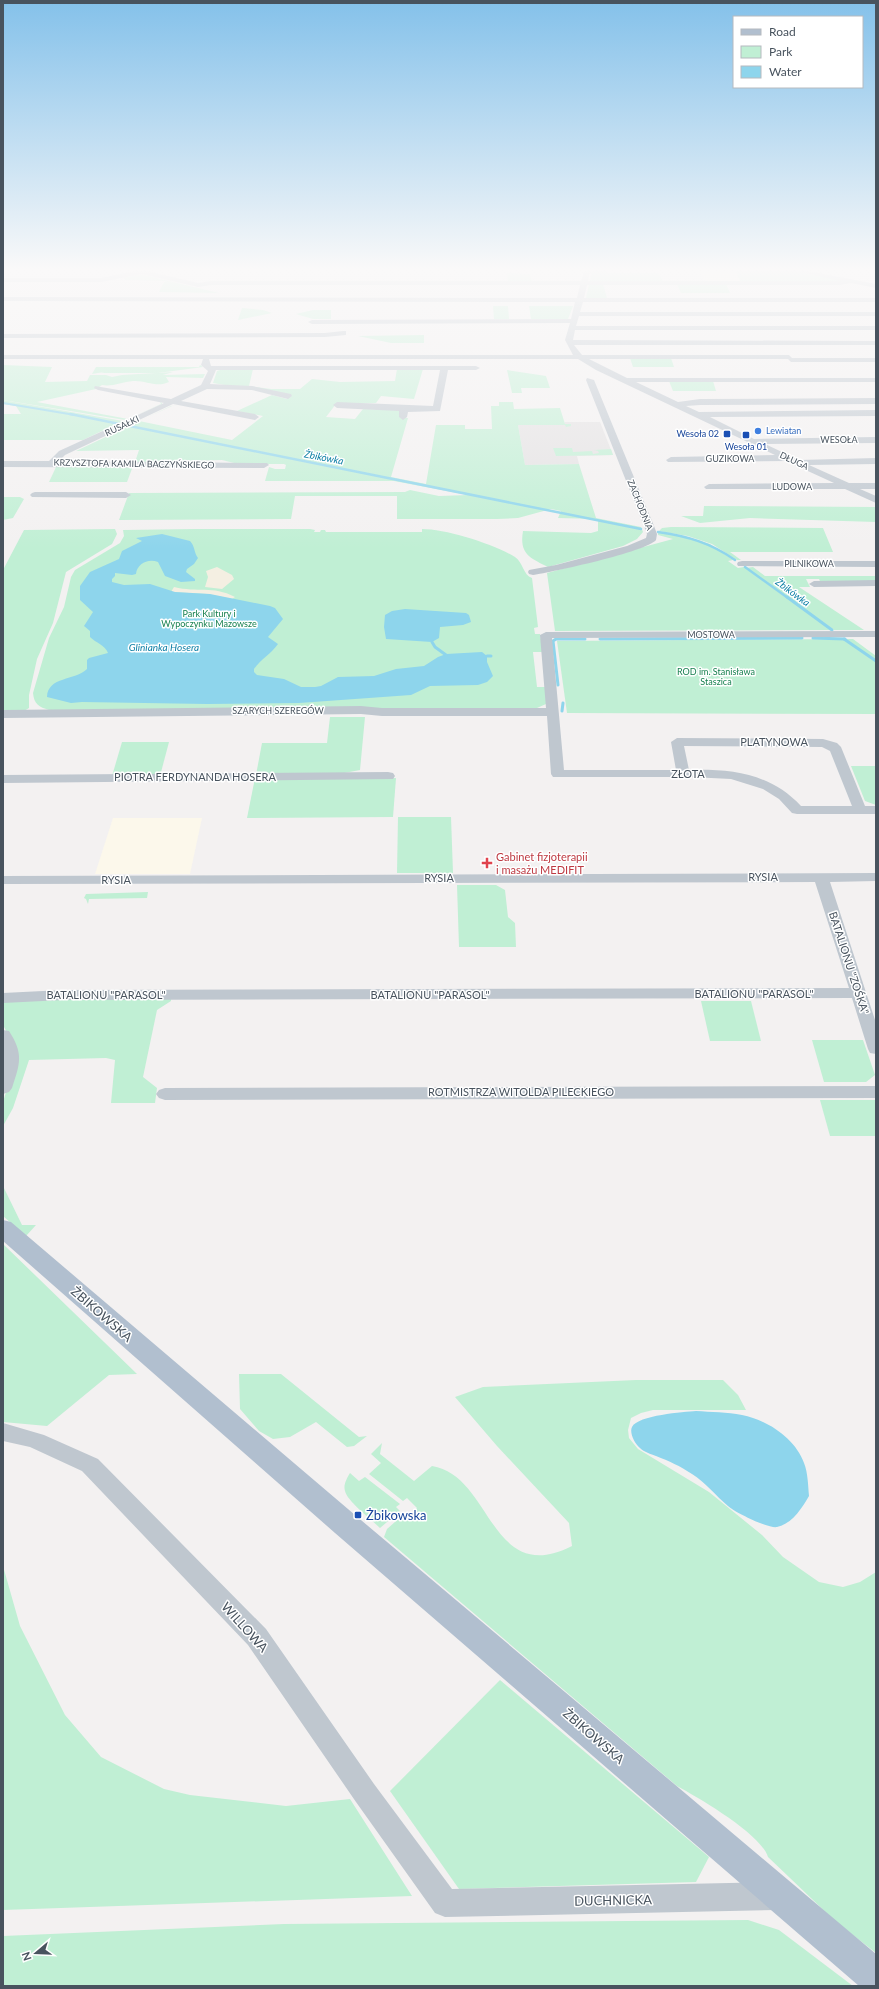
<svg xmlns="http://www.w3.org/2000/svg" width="879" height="1989" font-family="Lato,sans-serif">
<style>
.commercial{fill:#fcf8eb}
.education{fill:#e4e2e3}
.green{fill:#c0efd4}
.sand{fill:#f4efe2}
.water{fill:#8ed5ec}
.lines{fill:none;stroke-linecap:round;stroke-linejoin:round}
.stream-far2{stroke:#8ed5ec;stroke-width:2}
.stream-far1{stroke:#8ed5ec;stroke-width:2.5}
.stream{stroke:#8ed5ec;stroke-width:3}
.minor{fill:#bfc7cf;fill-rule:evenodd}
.major{fill:#b1bfcf;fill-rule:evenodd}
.shop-dot{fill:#3f7fe0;stroke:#fff;stroke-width:1.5}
.transit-dot{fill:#1a4fb4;stroke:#fff;stroke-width:1.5}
.health-dot{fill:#e0444e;stroke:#fff;stroke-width:1.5}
.labels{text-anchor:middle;stroke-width:3;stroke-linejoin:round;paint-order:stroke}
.far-street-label{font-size:9px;fill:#48535e;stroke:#fff}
.far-shop-label{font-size:9px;fill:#366cbe;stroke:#fff;text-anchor:start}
.far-transit-label{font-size:9px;fill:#164399;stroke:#fff;text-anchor:end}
.far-park-label{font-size:9px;fill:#188150;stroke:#fff}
.far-water-label{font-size:10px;font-style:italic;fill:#0d7fa5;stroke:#fff}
.street-label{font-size:11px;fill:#48535e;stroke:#fff}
.health-label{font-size:11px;fill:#be3a42;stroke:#fff;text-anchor:start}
.near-street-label{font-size:13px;fill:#48535e;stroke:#fff}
.near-transit-label{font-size:13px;fill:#164399;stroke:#fff;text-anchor:start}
</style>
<rect width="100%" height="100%" fill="#f3f1f1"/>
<!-- commercial -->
<g class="commercial">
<path d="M699,271H736L740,282H706Z"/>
<path d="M113,818H202L190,874H95Z"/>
</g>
<!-- education -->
<path class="education" d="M565,422H600L613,455L577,456L579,464L525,465L518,425H565Z"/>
<!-- green -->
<g class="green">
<path d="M592,271H607L608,273H659L663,282L590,281Z"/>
<path d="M736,271H794L845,281H740Z"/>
<path d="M507,273L530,274L532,282H508Z"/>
<path d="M139,275H144L219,293L159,292L164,282L167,281L126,280L123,278Z"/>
<path d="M603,284L607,298H586L589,285Z"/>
<path d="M677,284H726L730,293H681Z"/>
<path d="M493,306H508L509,319H494Z"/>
<path d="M529,306H573L568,319H531Z"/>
<path d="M242,308L263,310L272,313L238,320Z"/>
<path d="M313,310H331V319H313L296,314Z"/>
<path d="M424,335V343H391L358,336Z"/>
<path d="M630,358H671L674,367H633Z"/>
<path d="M3,365L52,367L45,382L87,381L90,375H106L112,377L122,375L173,372L163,375L205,374L203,378L166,377L169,382C156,388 146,380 133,381C122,382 112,387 102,385L96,389L37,402L128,419L161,404L160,402L162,403V404L128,419L125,420L3,400Z"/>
<path d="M200,365L203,367L158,373H101L104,372L92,374L96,367H199Z"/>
<path d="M223,369H253L249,386L271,389H300L312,379L340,382L395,381L397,369H423L414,399L381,396L376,403L336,404L326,417L355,419L363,409L400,410V418H408L391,477L426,484L436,425H465V429H492L491,406H499V402H513L514,409L560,408L565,424H571V426L566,427L565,425H518L525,465L579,464L596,518L641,527L643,532L637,539L623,546L548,567C530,558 519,554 523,531L591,533L598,531V519L558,518L561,511L551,509L518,518L497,519H397V496H295L291,519L119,520L129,493L405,492L410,490L439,496L468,495L394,481H265L269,467L275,469H285L286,465L284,464H238L222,460L135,462L139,450L76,451L171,406L180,405L172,406L139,421L232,440L263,416L237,411L272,395L287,399L290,396L213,383L217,371Z"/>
<path d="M507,370L546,376L550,388H521L522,393H512Z"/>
<path d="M669,381H713L716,391H673Z"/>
<path d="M3,400L123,421L83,440H3V414H21L16,406L3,404Z"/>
<path d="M553,448H572L573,452L592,451L593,454L599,453L598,451L594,450L611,449L613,455L556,456Z"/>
<path d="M57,465L133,466L127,482H49Z"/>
<path d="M3,497H20L24,499L13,518L3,520Z"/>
<path d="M704,506L876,507V522L750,518L700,523L681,516H703Z"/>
<path d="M671,527L823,528L833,552H730L741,560H737L712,544L688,536L659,531L662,528Z"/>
<path d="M115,529L117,534L112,544L66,572L53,623L37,659L29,695V708L24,711H3V570L24,530Z"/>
<path d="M196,529H310L315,530L314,532H320L321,530H325L326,532H422V529C446,529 494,544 515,557C523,562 523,575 532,578L538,627L534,628L535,634H540L543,652H533L537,687H548L546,704L537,708L49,710C39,707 34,704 33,693L49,638L64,607L71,577L75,570L120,543L124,536L123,530Z"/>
<path d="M658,532L688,537L710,544L733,560L728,561L738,568L744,567L831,630L555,631L547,573L673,539L658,535Z"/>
<path d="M753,567L765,576H876V582L820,581L819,579H806L810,587H799L864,630H834L746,568Z"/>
<path d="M853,639L876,656V714L567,713L557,641Z"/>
<path d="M330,717H365L360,770L339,774L256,775L262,743H327Z"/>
<path d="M122,742H169L160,776H112Z"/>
<path d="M851,766H876V805L865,801Z"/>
<path d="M313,777L396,778L393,817L247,818L255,778Z"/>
<path d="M398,817H451L453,873H397Z"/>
<path d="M457,885H496L505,890L508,917L515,923L516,947H459Z"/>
<path d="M148,892L147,898L89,899L88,904L86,899L84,898L86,894Z"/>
<path d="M171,997V1001L157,1010L143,1077L157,1088L155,1103H111L115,1060L106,1058L29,1060L13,1108L3,1126V1102L18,1053L3,1025V1003L7,1001Z"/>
<path d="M701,1001H751L761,1041H710Z"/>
<path d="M812,1040H863L875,1075L866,1082H824Z"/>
<path d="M820,1100H876V1136H830Z"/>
<path d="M3,1186L22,1225H36L26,1236L3,1216Z"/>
<path d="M3,1244L137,1374L109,1375L47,1426L3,1422Z"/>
<path d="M239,1374H281L359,1437L367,1436L354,1446L347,1447L316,1422L290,1437L273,1439L259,1431L240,1409Z"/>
<path d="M636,1380H723L738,1395L746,1410H653L641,1413L631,1418L628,1430L629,1438L638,1449L709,1492L762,1535L783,1557L819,1582L843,1587L860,1582L876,1572V1953L835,1921L768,1857C761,1834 699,1798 677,1786L384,1537L387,1529L404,1514L408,1517L417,1508L407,1498L403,1501L369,1474L381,1463L371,1454L382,1443L380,1454L414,1481L432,1466C492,1475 490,1588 572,1546L569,1523L497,1446L455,1397L483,1387Z"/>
<path d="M350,1473L359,1481L365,1477L400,1504L396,1507L400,1511L380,1528C372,1520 347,1501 345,1491C343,1485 347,1478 350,1473Z"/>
<path d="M3,1566L20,1626L65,1715L101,1757L164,1789L190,1795L286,1806L350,1799L412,1896L3,1910Z"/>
<path d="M500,1680L709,1857L696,1882L459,1889L390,1791Z"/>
<path d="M748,1920L779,1930L853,1986H3V1936L284,1924Z"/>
</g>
<!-- sand -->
<g class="sand">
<path d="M217,567L232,575L234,579L222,589L205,587L208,577L206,571Z"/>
<path d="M174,587C198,593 212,585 235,597L232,599L207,594L171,592Z"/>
</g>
<!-- water -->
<g class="water">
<path d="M162,534L190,541C195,546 194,553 198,558L194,564L187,569L186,572L195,579V581L181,582L165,576L158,562C149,558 137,563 136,574L132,575L115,573V576L112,579V582L124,585L150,584L175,592L210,594L270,606L275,608L283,619L268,637L278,644C271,654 261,659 254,669V672L257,675L284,679L301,687H315L321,686L338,677L374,676L396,669L424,666L438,657L446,654L482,652L487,656V662L493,676L487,682L478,685L430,686L411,695L299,703L207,704L82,702L71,703L47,697C48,676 75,681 87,669V660L89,658L108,653C105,645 96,643 90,637V631L84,626L93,612L80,600V586L90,572L119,559L122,551L142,541L136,538Z"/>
<path d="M405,609L466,613L469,615L471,622L463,625L440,627L439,638L432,642L386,639L384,627L385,615L392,611Z"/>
<path d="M696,1411C711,1412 727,1412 742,1415C767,1420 795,1438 804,1463C808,1473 808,1485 809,1496C802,1508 792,1524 777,1527C769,1529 734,1512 728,1506C716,1496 705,1482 692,1474C680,1466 669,1461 656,1456C651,1454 644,1452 640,1448C635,1444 629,1433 632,1427C638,1415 684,1412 696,1411Z"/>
</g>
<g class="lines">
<!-- stream-far2 -->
<path class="stream-far2" d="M3,403L75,415"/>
<!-- stream-far1 -->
<g class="stream-far1">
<path d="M70,414L641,529"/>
<path d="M658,532C687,536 711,543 735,560"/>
<path d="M745,567L788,598"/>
</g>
<!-- stream -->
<g class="stream">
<path d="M787,597L832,630"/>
<path d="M813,638L845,639"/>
<path d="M600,639L802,638"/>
<path d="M844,639L876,661"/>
<path d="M432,642L435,647L446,655"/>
<path d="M487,656H491"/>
<path d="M558,685L553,641L556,639H585"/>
<path d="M562,711L563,703"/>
</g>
<!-- minor -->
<g class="minor">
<path d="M134,271H151V272L198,283L211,281H581L584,271H590L588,281H840L797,271H808L876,284V288L851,283L840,285H587L584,298H876V302H583L580,312H876V316H579L576,326H876V330H575L573,340L876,341V345H574L582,355H789L792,358H876V362H791L788,359H589L627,378H876V382H636L678,402L700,399L876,398V404L700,405L686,406L699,412L876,410V416L710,417L754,439L876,437V443L765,444L799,460L876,458V464L809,465L849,483H876V489H860L876,496V503L845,489H706L704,487L709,484L834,483L786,461L668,462L666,460L671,457L775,455L596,370L578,359H209L211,366H476L480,368L476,370H448L440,411L408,412L407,417L403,420L399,417V411L337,408L333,405L337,402L433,406L440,370H216L210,384L252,386L291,394L292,396L288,399L252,390L207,389L181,401L255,414L259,417L255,420L173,404L65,455L59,461L267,463L269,465L264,468L3,467V461H49L59,451L164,403L98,390L94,388L95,386L171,399L201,385L208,371L201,365L203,359H3V355H573L565,340L570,323L312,324L308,322L312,320L571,319L575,302L3,301V297L577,298L580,285H211L198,287L142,274L101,282H3V278H101Z"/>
<path d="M343,331H346V335L325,337L3,338V334L325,333Z"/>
<path d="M587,378L594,380L654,526L657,534L656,540C646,552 552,572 533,575L529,574L528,572L529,570L556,565L627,546L646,538L647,534L644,526L586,380Z"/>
<path d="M35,492H126L131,495L126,498L32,497L30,495L32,493Z"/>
<path d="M742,561H876V567L738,566L737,564L738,562Z"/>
<path d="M876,580V586L814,587L809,584L814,581Z"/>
<path d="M876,631V637L552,638L564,770H676L671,742L677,738L823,739L837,743L841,747L865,806H876V814H797L792,813L779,799L763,789L731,779L691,777H553L551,774L547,716H382L361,714L3,718V710L361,706L382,708H546L540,635L546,632ZM684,746L822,747L830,751L852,806H801C770,773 732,769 689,770Z"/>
<path d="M388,772L393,773L395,776L393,779L3,783V775Z"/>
<path d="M876,873V881L830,882L876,1023V1054L870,1053L868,1049L852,998L63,1000L3,1003V993L63,990L849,988L815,882L3,884V876Z"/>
<path d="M3,1030L9,1031C24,1054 20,1064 12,1088L9,1092L3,1094Z"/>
<path d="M876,1086V1098L165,1100L159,1098L156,1094L159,1090L165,1088Z"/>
<path d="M3,1423L44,1435L98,1459L266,1629L374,1784L452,1889L776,1882L786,1886L790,1896L786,1906L776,1910L445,1917L435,1913L356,1802L248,1645L82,1471L30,1447L3,1441Z"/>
</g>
<!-- major -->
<path class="major" d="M3,1220L11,1222L355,1515L876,1954V1986H859L335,1533L3,1241Z"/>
</g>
<!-- sky -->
<linearGradient id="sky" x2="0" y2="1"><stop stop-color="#84c1ea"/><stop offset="0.49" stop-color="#faf9f9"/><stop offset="1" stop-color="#faf9f9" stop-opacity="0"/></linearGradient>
<rect width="879" height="549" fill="url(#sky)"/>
<!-- markers -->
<circle class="shop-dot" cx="758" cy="431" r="4"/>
<g class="transit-dot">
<rect x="723" y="430" width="8" height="8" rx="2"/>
<rect x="742" y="431" width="8" height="8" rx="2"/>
<rect x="354" y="1511" width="8" height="8" rx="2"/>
</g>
<path class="health-dot" d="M485 857h4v4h4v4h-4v4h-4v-4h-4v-4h4z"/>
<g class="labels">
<!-- far-street labels -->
<g class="far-street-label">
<text transform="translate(122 426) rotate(-25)" y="3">RUSAŁKI</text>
<text x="839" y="443">WESOŁA</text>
<text x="730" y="462">GUZIKOWA</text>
<text transform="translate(794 461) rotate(25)" y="3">DŁUGA</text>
<text transform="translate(134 464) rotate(1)" y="3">KRZYSZTOFA KAMILA BACZYŃSKIEGO</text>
<text x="792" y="490">LUDOWA</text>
<text transform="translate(640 505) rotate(68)" y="3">ZACHODNIA</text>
<text x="809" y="567">PILNIKOWA</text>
<text x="711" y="638">MOSTOWA</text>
<text x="278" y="714">SZARYCH SZEREGÓW</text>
</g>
<!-- far-shop labels -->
<g class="far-shop-label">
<text x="766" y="434">Lewiatan</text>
</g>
<!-- far-transit labels -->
<g class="far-transit-label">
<text x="719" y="437">Wesoła 02</text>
<text x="746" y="450" text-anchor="middle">Wesoła 01</text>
</g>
<!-- far-park labels -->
<g class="far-park-label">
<text x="209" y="617">Park Kultury i<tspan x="209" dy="10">Wypoczynku Mazowsze</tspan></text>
<text x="716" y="675">ROD im. Stanisława<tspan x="716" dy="10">Staszica</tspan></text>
</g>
<!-- far-water labels -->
<g class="far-water-label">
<text transform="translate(324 457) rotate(11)" y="4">Żbikówka</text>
<text transform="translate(793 592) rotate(36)" y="4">Żbikówka</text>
<text x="164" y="651">Glinianka Hosera</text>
</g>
<!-- street labels -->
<g class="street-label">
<text x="774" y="746">PLATYNOWA</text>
<text x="688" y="778">ZŁOTA</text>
<text x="195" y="781">PIOTRA FERDYNANDA HOSERA</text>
<text x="763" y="881">RYSIA</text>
<text x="439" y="882">RYSIA</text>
<text x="116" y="884">RYSIA</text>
<text transform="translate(849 963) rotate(72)" y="4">BATALIONU "ZOŚKA"</text>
<text x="754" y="998">BATALIONU "PARASOL"</text>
<text x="106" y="999">BATALIONU "PARASOL"</text>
<text x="430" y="999">BATALIONU "PARASOL"</text>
<text x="521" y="1096">ROTMISTRZA WITOLDA PILECKIEGO</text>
</g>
<!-- health labels -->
<g class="health-label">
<text x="496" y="861">Gabinet fizjoterapii<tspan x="496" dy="13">i masażu MEDIFIT</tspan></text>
</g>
<!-- near-street labels -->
<g class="near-street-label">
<text transform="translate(102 1314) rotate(41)" y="5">ŻBIKOWSKA</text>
<text transform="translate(245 1627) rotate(48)" y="5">WILLOWA</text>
<text transform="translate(594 1736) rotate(41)" y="5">ŻBIKOWSKA</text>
<text transform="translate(613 1900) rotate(-1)" y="5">DUCHNICKA</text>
</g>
<!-- near-transit labels -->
<g class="near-transit-label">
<text x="366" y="1520">Żbikowska</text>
</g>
</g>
<!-- border -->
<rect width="879" height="1989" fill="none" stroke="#48535e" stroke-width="8"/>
<!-- legend -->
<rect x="733" y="16" width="130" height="72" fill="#ffffff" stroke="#b6babf"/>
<rect x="741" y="29" width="20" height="6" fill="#b1bfcf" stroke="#b6babf"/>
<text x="769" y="36" font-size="12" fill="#48535e">Road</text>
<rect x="741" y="46" width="20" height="12" fill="#c0efd4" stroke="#b6babf"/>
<text x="769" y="56" font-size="12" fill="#48535e">Park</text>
<rect x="741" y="66" width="20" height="12" fill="#8ed5ec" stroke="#b6babf"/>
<text x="769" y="76" font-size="12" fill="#48535e">Water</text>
<!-- north arrow -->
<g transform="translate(36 1953) rotate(251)" stroke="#ffffff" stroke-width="3" paint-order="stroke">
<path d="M0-3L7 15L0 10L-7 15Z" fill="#48535e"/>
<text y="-6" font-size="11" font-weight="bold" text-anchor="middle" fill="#48535e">N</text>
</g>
</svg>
